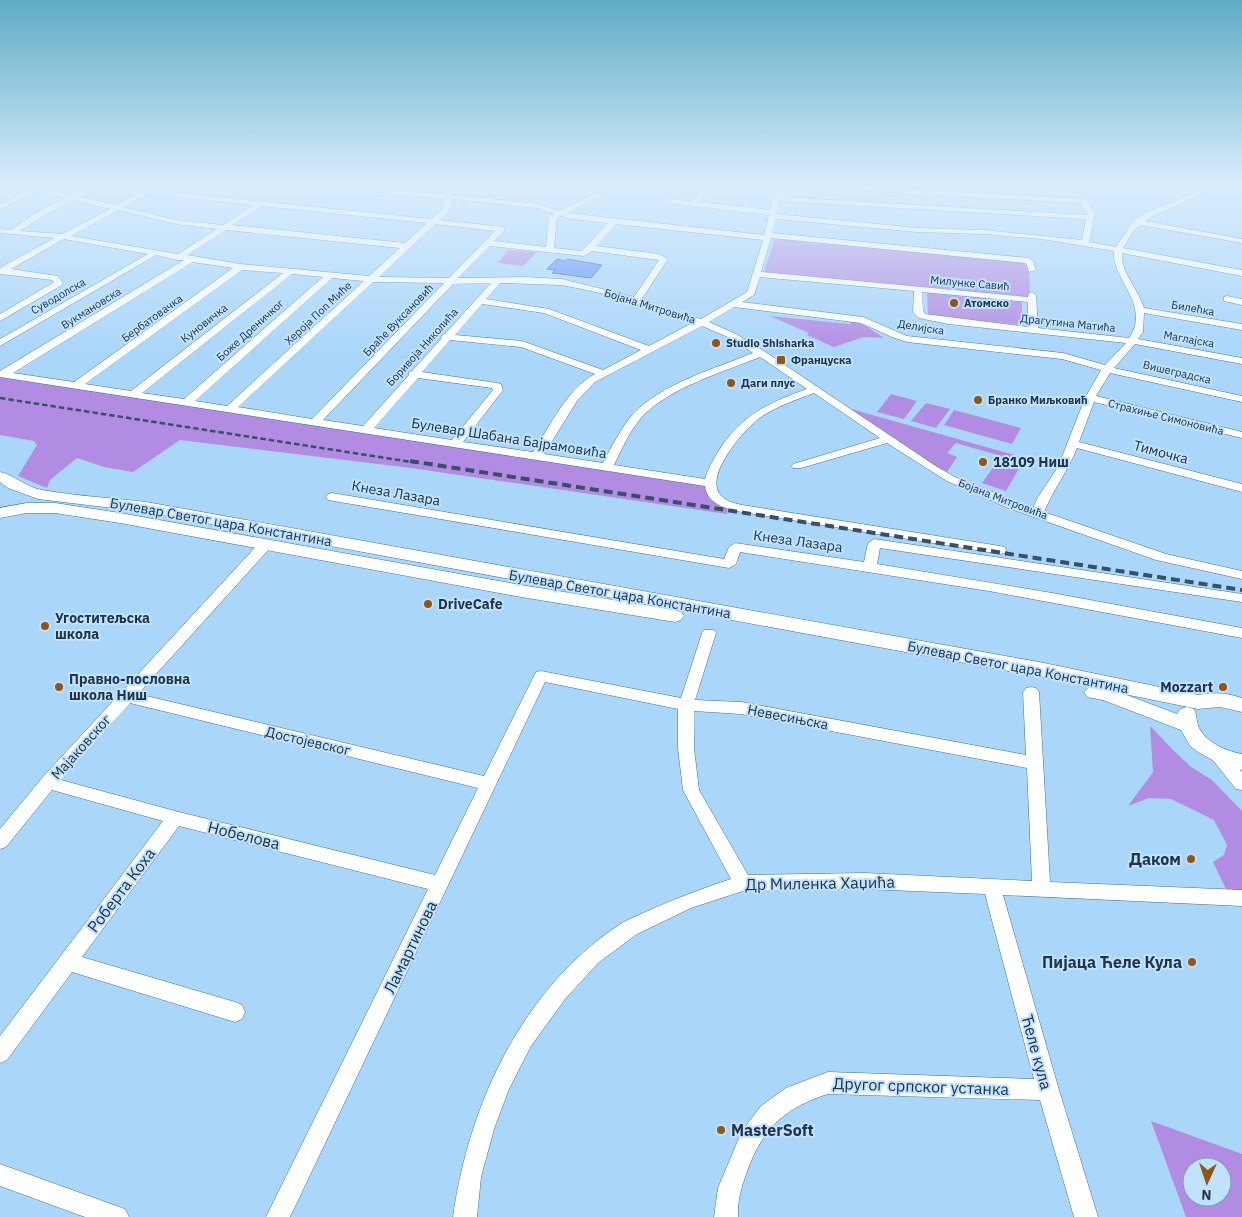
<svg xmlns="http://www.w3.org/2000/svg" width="1242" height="1217" font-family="'IBM Plex Sans',sans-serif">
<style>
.green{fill:#b28ce2;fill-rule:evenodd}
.building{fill:#5e90fa;stroke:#455e8f}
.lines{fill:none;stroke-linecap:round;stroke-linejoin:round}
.minor-casing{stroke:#3d729b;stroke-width:1}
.major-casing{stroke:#3d729b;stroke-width:1}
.minor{fill:#fff;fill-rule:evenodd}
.major{fill:#fff;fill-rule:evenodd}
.rail-far1{stroke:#375065;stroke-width:2.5;stroke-dasharray:5.5 3;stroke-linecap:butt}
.rail{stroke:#375065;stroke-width:4;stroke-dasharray:9 5;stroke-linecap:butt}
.poi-dot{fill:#905612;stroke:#c1e2fd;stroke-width:2}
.labels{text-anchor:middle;stroke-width:4;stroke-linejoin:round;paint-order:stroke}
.far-street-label{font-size:11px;fill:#203648;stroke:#c1e2fd}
.far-poi-label{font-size:11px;font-weight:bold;fill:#203648;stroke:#c1e2fd;text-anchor:start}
.street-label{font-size:14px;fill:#203648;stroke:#c1e2fd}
.poi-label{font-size:14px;font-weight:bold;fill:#203648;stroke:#c1e2fd;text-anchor:start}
.near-street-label{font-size:16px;fill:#203648;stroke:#c1e2fd}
.near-poi-label{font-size:16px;font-weight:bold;fill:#203648;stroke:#c1e2fd;text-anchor:end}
</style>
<rect width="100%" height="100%" fill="#aad6fa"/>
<!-- green -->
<g class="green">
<path d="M775,238L1023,262L1029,269L1030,297L764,272Z"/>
<path d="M508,250L537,252L523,266L498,263Z"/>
<path d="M927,292L1022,302V325L928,315Z"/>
<path d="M770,316L850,324L851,320L866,326L884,338L864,337L834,347L807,335L809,333Z"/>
<path d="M0,375L709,484L728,506L727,514L411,468L180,440L133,472L104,467L77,458L50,480L47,488L18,476L37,445L34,441L0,435Z"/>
<path d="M891,394L917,401L904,419L877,412Z"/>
<path d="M926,403L950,409L936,428L911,421Z"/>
<path d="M851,409L1025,458L1006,491L982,483L1001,456L956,443L947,453L957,457L947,472L936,466Z"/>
<path d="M954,410L1021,428L1012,444L944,425Z"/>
<path d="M1150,726L1175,752L1191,767L1212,780L1242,811V894L1228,893L1213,862L1224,855L1227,845L1214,820L1171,799L1149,798L1128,806L1153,772Z"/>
<path d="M1151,1121L1242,1154V1217H1186ZM1192,1167H1222V1197H1192Z"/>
</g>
<!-- building -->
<path class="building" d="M557,259L565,261L567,259L602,265L591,278L552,273L555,270L547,269Z"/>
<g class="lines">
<!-- minor casing -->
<g class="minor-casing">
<g id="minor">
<path d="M4,185H14L0,192V187Z"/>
<path d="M15,185H28L71,195L91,185H100L79,197L116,205L154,185H163L123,207L176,220L223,225L253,205L179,197L175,195L179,193L431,219L442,210L445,199L333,187L329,185H354L445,194L440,185H448L452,195L538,204L560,211L611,185H621L567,213L764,235L769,215L668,203L664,201L668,199L692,201L705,185H713L699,202L770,210L772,199L782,185H790L781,197L1087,215V213L1081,203L802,187L798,185H840L1083,199H1086L1095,213L1089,242L1116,247L1134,220L1145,213L1212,185H1222L1151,217L1145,221L1242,239V243L1141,225L1134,230L1123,248L1242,270V276L1122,253C1120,271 1139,290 1144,308L1242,324V330L1144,313L1143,332L1138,339L1242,358V364L1135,344L1114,368L1242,396V402L1110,373L1096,396L1242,432V438L1094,402L1079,442L1242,484V492L1077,448C1068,471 1053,490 1044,512L1166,554L1242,571V579L1156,560L1008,508L947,481L887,443L801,468H793L791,466L793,464L880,438L814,393C796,400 777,406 761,417C745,428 706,473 719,493C724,501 734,503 742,505L1000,546L1005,547L1006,550L1005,553L1000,554L736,511C721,507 707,502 705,486L0,377V371L184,260H177L156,255L0,346V339L148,254L64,239L11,269L58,276L63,283L62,285L0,321V314L54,282L52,280L0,274V268L54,238L0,233V229L11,230L37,212L65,198L36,191L0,210V205L29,189ZM453,199L537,208L554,214L549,217L546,247L494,241L504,231V227L440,220L449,211ZM73,200L110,209L62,234L20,231L43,216ZM779,201L1086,219L1082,240L984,230L917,228L776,214ZM262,206L427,223L405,243L232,225ZM118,210L176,224L217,229L178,254L71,236ZM561,216L572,219L608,223L582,251L554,248L557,218ZM776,219L917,232L984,234L1042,239L1114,251C1111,280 1152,305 1129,338L1038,328L1036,295L1032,292L1029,293L1028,297L761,272L771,238L1026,263L1029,272L1036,270L1033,261L1029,258L772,233ZM435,224L495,231L449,278L379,277ZM616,224L763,240L747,292L701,319L641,300L668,259L659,254L596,246ZM226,230L400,248L369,276L240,264L187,255ZM490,246L584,256L592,251L659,260L634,297L562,279L525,277L458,278ZM193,262L233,268L74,382L13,373ZM242,270L283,273L131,391L85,384ZM292,274L323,277L184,399L142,393ZM760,277L914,291L913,312L919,318L948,324L1126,343L1105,365L1063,353L907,336L863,317L742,302L754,295ZM332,278L364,281L227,406L195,401ZM373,282L444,283L312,419L238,407ZM491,283L445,334L442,335L441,339L412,371L409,372V375L363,426L323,420L453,284ZM500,283L562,285L610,295L694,322L649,346L549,309L486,299ZM922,292L1028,302V327L925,314L923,311ZM482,304L544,313L641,350L603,370L522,341L455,335ZM734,307L861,323L892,337L907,342L1062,359L1101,370L1085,398L1058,467L1038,497L1033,508L955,477L937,467L764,351L736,334L709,322ZM702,326L730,338L753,353C716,368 661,384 633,414C621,428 612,446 603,463L544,454L577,401L595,382ZM450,340L521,347L595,374C567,389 550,426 533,452L463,442L503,390L501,384L497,383L422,372ZM760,357L807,389C771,402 747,412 723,444C716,455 709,466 705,479L614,465C622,449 629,432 641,418C668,388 723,372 760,357ZM418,378L492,388L493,390L452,440L374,428Z"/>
<path d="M1227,296L1242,299V305L1224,301V297Z"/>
<path d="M332,493L724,559L729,547L735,543L864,562L868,543L874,539L1242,594V602L880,548L877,564L1052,593L1242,628V638L989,591L740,552L736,564L729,568L328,500L326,497L328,494Z"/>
<path d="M266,540L271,541L272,544L271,547L138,694L484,776L536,672L541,671L681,698L702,633L704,630H714L716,633L695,700L741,702L1026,755L1023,692L1026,688L1031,687L1036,688L1039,692L1050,882L1242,890V906L1003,895L1059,1090L1098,1217H1074L1040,1100L828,1094C787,1107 763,1127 748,1169C742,1185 737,1200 738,1217H714L718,1188L742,1131L761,1106L786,1088L828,1072L1034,1079L985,894L865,889L743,891L691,908L637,934L598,963L565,999L531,1046L509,1089L494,1129L481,1177L477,1217H453C469,1103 523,987 622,923C631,918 641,914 650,910C677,898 703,888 731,879L683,790L678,748V709L545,682L290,1217H266L428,889L179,826L82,957L235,1002L242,1005L245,1012L242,1019L235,1022L72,972L7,1060L0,1063V1036L163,821L52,790L6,847L0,849V829L42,778L261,541ZM130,703L478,788L435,875L175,811L61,780ZM694,711L741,714L1027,768L1032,881L865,873L748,875L699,790L694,748Z"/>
<path d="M1218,749L1224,751L1242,772V790L1236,789L1212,759L1210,755L1212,751Z"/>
<path d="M0,1164L125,1209L129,1217H85L0,1186Z"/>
</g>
</g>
<!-- major casing -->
<g class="major-casing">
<g id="major">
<path d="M0,472C15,475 25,487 42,490C76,496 112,498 146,502L1039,662L1198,695C1214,692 1227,693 1242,698V712L1220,707L1198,709L1124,694L1177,714L1180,709L1187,707L1194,709C1197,715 1196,722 1199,728C1207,743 1226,751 1242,754V770L1216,762L1198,752L1190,746L1181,730L1103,700L1087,697L1084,692L1090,686L146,512L38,499L8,488L0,482Z"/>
<path d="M27,503H55L120,513L521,585L675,610L681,612L684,616L681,620L675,622L521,597L120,523L55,513H27L0,518V508Z"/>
</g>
</g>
<!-- minor -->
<use href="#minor" class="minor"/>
<!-- major -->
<use href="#major" class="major"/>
<!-- rail-far1 -->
<path class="rail-far1" d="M0,398L418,463"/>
<!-- rail -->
<path class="rail" d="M410,461L1242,590"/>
</g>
<!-- sky -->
<linearGradient id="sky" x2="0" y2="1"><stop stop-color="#5facc6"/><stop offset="0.52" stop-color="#d9edfd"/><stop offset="1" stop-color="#d9edfd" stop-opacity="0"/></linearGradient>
<rect width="1242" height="355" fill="url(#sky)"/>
<!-- markers -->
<g class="poi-dot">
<circle cx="954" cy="303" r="5"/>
<circle cx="716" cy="343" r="5"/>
<rect x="776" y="355" width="10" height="10" rx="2.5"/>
<circle cx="731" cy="383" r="5"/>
<circle cx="978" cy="400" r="5"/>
<circle cx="983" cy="462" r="5"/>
<circle cx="428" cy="604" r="5"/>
<circle cx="45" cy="626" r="5"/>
<circle cx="59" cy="687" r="5"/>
<circle cx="1223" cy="687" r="5"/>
<circle cx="1191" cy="859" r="5"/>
<circle cx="1192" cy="962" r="5"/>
<circle cx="721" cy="1130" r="5"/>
</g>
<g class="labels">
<!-- far-street labels -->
<g class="far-street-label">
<text transform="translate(970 283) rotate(5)" y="4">Милунке Савић</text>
<text transform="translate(58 296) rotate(-30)" y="4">Суводолска</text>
<text transform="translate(650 306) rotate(17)" y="4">Бојана Митровића</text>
<text transform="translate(91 308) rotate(-32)" y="4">Вукмановска</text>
<text transform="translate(1193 308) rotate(10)" y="4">Билећка</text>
<text transform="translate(318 313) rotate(-43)" y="4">Хероја Поп Миће</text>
<text transform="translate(152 318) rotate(-36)" y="4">Бербатовачка</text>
<text transform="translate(398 320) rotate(-46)" y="4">Браће Вуксановић</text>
<text transform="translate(204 323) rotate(-38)" y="4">Куновичка</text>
<text transform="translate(1068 323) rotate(6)" y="4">Драгутина Матића</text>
<text transform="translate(921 327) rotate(9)" y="4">Делијска</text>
<text transform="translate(250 330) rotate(-42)" y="4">Боже Дреничког</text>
<text transform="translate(1189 339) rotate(10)" y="4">Маглајска</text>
<text transform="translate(422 347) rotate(-48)" y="4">Боривоја Николића</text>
<text transform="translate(1177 372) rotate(13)" y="4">Вишеградска</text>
<text transform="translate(1166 417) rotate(14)" y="4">Страхиње Симоновића</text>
<text transform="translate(1003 499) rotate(21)" y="4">Бојана Митровића</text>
</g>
<!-- far-poi labels -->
<g class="far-poi-label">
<text x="964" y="307">Атомско</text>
<text x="726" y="347">Studio Shisharka</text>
<text x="791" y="364">Француска</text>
<text x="741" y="387">Даги плус</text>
<text x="988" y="404">Бранко Миљковић</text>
</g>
<!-- street labels -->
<g class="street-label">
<text transform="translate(509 438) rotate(9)" y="5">Булевар Шабана Бајрамовића</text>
<text transform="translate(1161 452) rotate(15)" y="5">Тимочка</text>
<text transform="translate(396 493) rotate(10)" y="5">Кнеза Лазара</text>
<text transform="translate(221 522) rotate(10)" y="5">Булевар Светог цара Константина</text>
<text transform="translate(798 541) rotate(8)" y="5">Кнеза Лазара</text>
<text transform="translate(620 594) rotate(10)" y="5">Булевар Светог цара Константина</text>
<text transform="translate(1018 667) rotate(11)" y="5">Булевар Светог цара Константина</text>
<text transform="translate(788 717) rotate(11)" y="5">Невесињска</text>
<text transform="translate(308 741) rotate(13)" y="5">Достојевског</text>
<text transform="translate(81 747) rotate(-48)" y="5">Мајаковског</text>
</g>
<!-- poi labels -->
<g class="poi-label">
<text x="993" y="467">18109 Ниш</text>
<text x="438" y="609">DriveCafe</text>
<text x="55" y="623">Угоститељска<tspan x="55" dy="16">школа</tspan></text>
<text x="69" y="684">Правно-пословна<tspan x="69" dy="16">школа Ниш</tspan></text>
<text x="1213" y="692" text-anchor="end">Mozzart</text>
</g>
<!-- near-street labels -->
<g class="near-street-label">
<text transform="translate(244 835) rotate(14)" y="6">Нобелова</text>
<text transform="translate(820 883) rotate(-1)" y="6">Др Миленка Хаџића</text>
<text transform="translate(121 890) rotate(-53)" y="6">Роберта Коха</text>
<text transform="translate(410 947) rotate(-64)" y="6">Ламартинова</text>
<text transform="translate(1037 1052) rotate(75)" y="6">Ћеле кула</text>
<text transform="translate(921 1086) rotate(2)" y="6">Другог српског устанка</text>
</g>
<!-- near-poi labels -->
<g class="near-poi-label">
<text x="1181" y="865">Даком</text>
<text x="1182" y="968">Пијаца Ћеле Кула</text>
<text x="731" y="1136" text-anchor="start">MasterSoft</text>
</g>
</g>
<!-- north arrow -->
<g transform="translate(1207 1182) rotate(183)"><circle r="24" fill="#c1e2fd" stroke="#819db5"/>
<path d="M0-4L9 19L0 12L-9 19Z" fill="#905612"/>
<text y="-8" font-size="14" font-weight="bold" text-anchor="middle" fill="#203648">N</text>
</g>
</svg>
